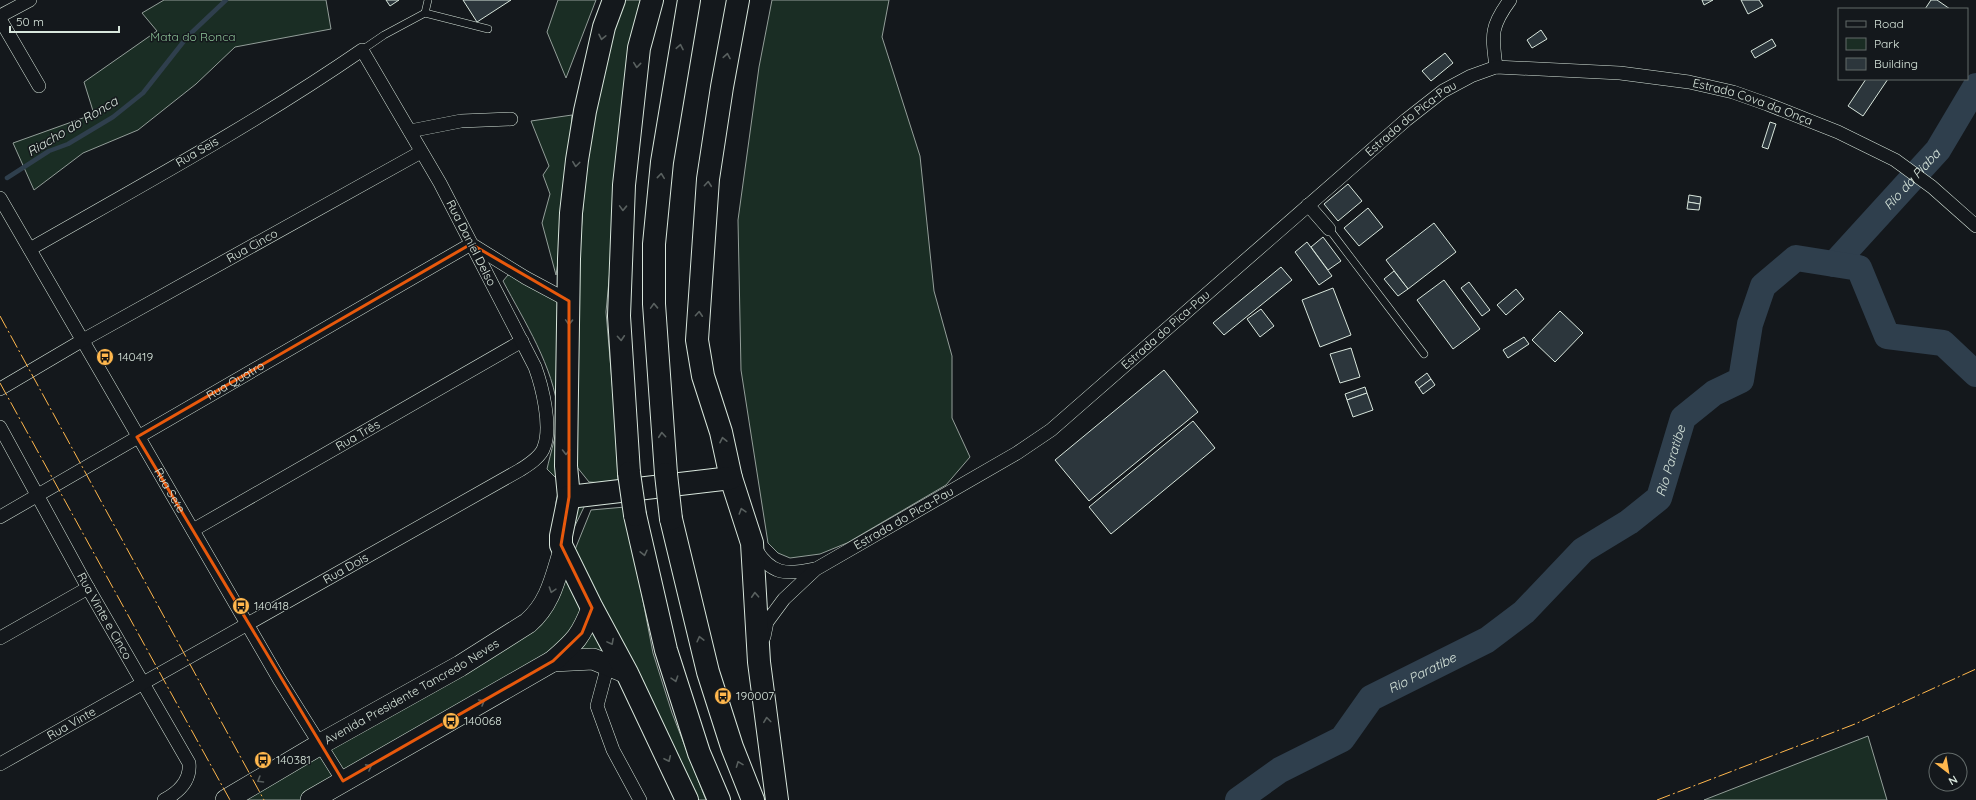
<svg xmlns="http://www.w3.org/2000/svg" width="1976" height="800" font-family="Quicksand,sans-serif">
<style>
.green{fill:#1a2d24;stroke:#939e99}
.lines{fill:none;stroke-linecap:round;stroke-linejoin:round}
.stream{stroke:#2f3f4d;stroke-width:4.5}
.river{stroke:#2f3f4d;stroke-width:26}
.building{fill:#2c363c;stroke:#d8e6dc}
.lane-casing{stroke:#d8e6dc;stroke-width:8}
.street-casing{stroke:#d8e6dc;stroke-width:14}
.primary-casing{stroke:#d8e6dc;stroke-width:22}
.highway-casing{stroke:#d8e6dc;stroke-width:24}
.lane{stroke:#14181c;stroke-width:7}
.street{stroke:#14181c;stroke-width:13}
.primary{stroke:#14181c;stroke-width:21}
.highway{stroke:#14181c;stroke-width:22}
.highway-bridge-casing{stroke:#d8e6dc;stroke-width:24;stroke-linecap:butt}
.highway-bridge{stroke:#14181c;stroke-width:22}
.power{stroke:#ffb74d;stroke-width:1;stroke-dasharray:14 3 2 3;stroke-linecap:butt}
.oneway{stroke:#59605f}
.marked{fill:none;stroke:#e8590c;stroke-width:3;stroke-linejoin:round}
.labels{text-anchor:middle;stroke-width:3;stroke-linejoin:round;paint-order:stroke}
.park-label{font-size:12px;fill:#8ac095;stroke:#14181c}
.street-label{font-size:12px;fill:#d8e6dc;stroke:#14181c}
.poi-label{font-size:12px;fill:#d8e6dc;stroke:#14181c;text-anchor:start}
.water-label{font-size:13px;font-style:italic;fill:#d8e6dc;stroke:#14181c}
</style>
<rect width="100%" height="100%" fill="#14181c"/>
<!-- green -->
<g class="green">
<path d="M164,0H326L331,29L235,47L196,84L138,130L83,153L34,190L13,143L94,114L84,82L157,31L142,13Z"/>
<path d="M558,0H596L566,78L547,32Z"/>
<path d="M621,0H643L616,206L606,312L616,428L618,484L589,482L577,467L573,449L577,287L589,126Z"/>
<path d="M772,0H889L882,37L920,156L934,291L952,356V418L970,457L946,485L847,543L820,554L790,558L778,553L768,543L741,370L738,220L759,67Z"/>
<path d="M572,115L564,224L556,275L542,223L550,194L543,175L549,166L531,121Z"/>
<path d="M508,275L515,277L562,303L560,475L585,505L569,538L555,537L556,502L560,482L547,469C550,455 559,426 558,413C554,367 524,321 503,281Z"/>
<path d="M625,507L653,653L672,713L706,800H693L574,552L591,510Z"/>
<path d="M566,578L611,654L543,663L304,800H236L547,618Z"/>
<path d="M1868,736L1887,800H1704Z"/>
</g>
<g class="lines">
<!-- stream -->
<path class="stream" d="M7,178L49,151L68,144L113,117L143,93L188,36L226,0"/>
<!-- river -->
<g class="river">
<path id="s1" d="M1834,264L1938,150L1976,86"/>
<path id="s2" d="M1238,800L1280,770L1342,739L1371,698L1487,640L1524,612L1583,550L1629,522L1659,498L1683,418L1714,393L1741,380L1750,324L1763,286L1796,258L1859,268L1887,336L1943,343L1976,374"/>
</g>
</g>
<!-- building -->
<g class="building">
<path d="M386,0H399L390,6Z"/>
<path d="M463,0H511L477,22Z"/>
<path d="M1702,0H1713L1704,5Z"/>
<path d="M1741,0H1759L1763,6L1748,14Z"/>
<path d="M1931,0H1937L1950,9H1925Z"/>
<path d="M1541,30L1547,39L1532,48L1527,40Z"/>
<path d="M1772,39L1776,46L1755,58L1751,51Z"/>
<path d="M1445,53L1453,63L1431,81L1422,71Z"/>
<path d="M1866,79H1888L1863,116L1848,106Z"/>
<path d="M1770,122L1776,124L1768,149L1762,147Z"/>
<path d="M1348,184L1362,201L1338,221L1324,204Z"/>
<path d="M1689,195L1701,197L1700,204L1688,202Z"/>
<path d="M1688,202L1700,204L1699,210L1687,209Z"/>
<path d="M1368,208L1383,227L1359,246L1344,228Z"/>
<path d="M1434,223L1456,252L1408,289L1386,260Z"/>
<path d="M1323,237L1341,261L1328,270L1311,247Z"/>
<path d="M1307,242L1332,276L1319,285L1295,252Z"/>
<path d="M1281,267L1292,280L1224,335L1213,323Z"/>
<path d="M1394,271L1408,289L1398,296L1384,279Z"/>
<path d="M1444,280L1480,329L1453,349L1417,300Z"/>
<path d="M1469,282L1490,310L1482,316L1461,288Z"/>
<path d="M1333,288L1351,335L1320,347L1302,300Z"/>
<path d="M1516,289L1524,299L1506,315L1497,305Z"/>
<path d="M1261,309L1274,326L1260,337L1247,319Z"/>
<path d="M1560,311L1583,333L1555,362L1532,340Z"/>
<path d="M1524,337L1529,344L1508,358L1503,350Z"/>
<path d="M1351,348L1360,377L1340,383L1330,354Z"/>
<path d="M1164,370L1198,412L1089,501L1055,460Z"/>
<path d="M1427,373L1431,379L1419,388L1415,382Z"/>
<path d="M1431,379L1435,385L1423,394L1419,388Z"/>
<path d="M1365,387L1367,393L1347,400L1345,394Z"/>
<path d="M1367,393L1373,410L1353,417L1347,400Z"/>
<path d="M1193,421L1215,448L1111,534L1089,507Z"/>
</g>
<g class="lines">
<!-- lane casing -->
<g class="lane-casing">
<g id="lane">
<path d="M425,13L428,0"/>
<path d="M362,50L384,35L425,13L488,29"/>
<path d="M1329,229L1424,354"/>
</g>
</g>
<!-- street casing -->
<g class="street-casing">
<g id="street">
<path d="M0,16L30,0"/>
<path d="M0,19L39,86"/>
<path d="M1496,67C1492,35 1490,27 1510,0"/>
<path d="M410,131L461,121L511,119"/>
<path id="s3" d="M0,198L279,679L343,781"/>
<path d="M1308,205L1329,229"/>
<path id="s4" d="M0,389L83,340L421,152"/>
<path id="s5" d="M0,427L88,588L189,763C191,781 179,792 164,800"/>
<path id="s6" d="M0,517L471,244L526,278L569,301"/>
<path id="s7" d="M193,530L522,341"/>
<path d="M755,548C771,575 786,575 814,569"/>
<path id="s8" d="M764,637L767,622L784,599L816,569L1017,453L1051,430L1406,120L1443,91L1471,76L1496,67L1620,73L1689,82L1733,92L1767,104L1838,132L1895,160L1932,187L1976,226"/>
<path d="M0,638L88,588"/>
<path d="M608,665L597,706L613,750L640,800"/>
<path id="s9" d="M0,764L520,470C528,465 541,457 544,447C552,426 542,386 535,367L440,183L362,50C256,123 142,185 30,249"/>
</g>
</g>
<!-- primary casing -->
<g class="primary-casing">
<g id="primary">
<path d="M553,661L593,659L627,673"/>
<path id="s10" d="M226,800L324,742L460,666L528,623C550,604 555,579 563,553"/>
<path d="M311,800L553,661C576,641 581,636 592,608"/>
</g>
</g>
<!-- highway casing -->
<g class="highway-casing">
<g id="highway">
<path d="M614,0L604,27L585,111L577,160L571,213L569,259L567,390L566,466L569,497L561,536V545L592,608L627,673L687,800"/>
<path d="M738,0L722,87L708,179L697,340L703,376L721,432L731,478L752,543L759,662L777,800"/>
<path d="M629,473L619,316L624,185L639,48L652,0"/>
<path d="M666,474L654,304V244L662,162L689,0"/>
<path d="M569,497L731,478"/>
<path d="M635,515L666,650L699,753L719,800"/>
<path d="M671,519L708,672L732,747L753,800"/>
</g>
</g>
<!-- lane -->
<use href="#lane" class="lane"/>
<!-- street -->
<use href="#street" class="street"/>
<!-- primary -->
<use href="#primary" class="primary"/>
<!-- highway -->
<use href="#highway" class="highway"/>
<!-- highway-bridge casing -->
<g class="highway-bridge-casing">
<g id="highway-bridge">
<path d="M629,473L635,515"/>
<path d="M666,474L671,519"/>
</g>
</g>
<!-- highway-bridge -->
<use href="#highway-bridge" class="highway-bridge"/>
<!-- power -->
<g class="power">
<path d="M0,316L264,800"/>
<path d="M0,383L230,800"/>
<path d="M1657,800L1855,724L1976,669"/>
</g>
</g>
<!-- one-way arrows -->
<defs><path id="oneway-chevron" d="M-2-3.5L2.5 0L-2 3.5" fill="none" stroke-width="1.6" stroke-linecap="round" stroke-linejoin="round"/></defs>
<g class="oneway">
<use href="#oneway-chevron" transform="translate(602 37) rotate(102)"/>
<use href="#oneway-chevron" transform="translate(680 47) rotate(-79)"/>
<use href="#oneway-chevron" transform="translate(727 56) rotate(-80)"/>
<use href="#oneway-chevron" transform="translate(637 65) rotate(96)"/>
<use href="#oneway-chevron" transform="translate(576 164) rotate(97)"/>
<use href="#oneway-chevron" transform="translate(661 176) rotate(-84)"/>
<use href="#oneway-chevron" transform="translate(708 184) rotate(-85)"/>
<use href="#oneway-chevron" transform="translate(623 208) rotate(92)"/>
<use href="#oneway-chevron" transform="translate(654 306) rotate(-92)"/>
<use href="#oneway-chevron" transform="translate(699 314) rotate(-86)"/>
<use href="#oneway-chevron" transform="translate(569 322) rotate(92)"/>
<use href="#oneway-chevron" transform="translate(621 338) rotate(86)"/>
<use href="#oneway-chevron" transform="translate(662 435) rotate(-95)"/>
<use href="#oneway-chevron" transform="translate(723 440) rotate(-102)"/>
<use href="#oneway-chevron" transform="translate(566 452) rotate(90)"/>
<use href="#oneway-chevron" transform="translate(742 511) rotate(-107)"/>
<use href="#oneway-chevron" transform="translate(644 553) rotate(77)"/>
<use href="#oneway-chevron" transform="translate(552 590) rotate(108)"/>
<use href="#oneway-chevron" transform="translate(755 595) rotate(-93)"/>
<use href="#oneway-chevron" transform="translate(700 639) rotate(-104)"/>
<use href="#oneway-chevron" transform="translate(611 642) rotate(62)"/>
<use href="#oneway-chevron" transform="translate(675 679) rotate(72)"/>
<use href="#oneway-chevron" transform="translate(482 702) rotate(-30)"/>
<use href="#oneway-chevron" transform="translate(767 720) rotate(-97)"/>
<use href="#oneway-chevron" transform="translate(668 759) rotate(65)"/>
<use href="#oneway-chevron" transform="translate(739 764) rotate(-111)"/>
<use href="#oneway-chevron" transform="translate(369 767) rotate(-29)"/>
<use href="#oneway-chevron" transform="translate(260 780) rotate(149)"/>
</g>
<!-- marked area -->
<path class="marked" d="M471,244L569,301V497L561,545L592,608L582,633L553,661L343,781L137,437Z"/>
<!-- icons -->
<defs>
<g id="bus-disc" transform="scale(0.9)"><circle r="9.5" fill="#ffb74d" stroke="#14181c"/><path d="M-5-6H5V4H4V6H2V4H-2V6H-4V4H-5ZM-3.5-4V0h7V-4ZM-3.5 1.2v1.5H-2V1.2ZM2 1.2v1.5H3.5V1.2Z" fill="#111"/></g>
</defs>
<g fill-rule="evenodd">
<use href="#bus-disc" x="105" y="357"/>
<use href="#bus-disc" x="241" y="606"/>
<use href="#bus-disc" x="723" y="696"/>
<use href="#bus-disc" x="451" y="721"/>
<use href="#bus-disc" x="263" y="760"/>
</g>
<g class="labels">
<!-- park labels -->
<g class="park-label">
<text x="193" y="41">Mata do Ronca</text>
</g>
<!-- street labels -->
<g class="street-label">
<text dy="4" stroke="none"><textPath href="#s8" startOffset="1198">Estrada Cova da Onça</textPath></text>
<text dy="4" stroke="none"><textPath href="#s8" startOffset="837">Estrada do Pica-Pau</textPath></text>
<text transform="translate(197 152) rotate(-30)" y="4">Rua Seis</text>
<text transform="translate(471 243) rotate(63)" y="4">Rua Daniel Delso</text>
<text dy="4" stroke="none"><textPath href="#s4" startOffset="290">Rua Cinco</textPath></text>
<text dy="4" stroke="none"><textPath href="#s8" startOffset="513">Estrada do Pica-Pau</textPath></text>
<text dy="4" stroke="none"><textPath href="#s6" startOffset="272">Rua Quatro</textPath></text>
<text dy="4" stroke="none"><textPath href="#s7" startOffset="190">Rua Três</textPath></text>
<text dy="4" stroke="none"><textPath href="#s3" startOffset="338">Rua Sete</textPath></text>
<text dy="4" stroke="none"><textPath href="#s8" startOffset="189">Estrada do Pica-Pau</textPath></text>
<text dy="4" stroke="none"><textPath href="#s9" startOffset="397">Rua Dois</textPath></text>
<text dy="4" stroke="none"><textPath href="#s5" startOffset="216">Rua Vinte e Cinco</textPath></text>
<text dy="4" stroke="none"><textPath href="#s10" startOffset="215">Avenida Presidente Tancredo Neves</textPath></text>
<text dy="4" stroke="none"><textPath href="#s9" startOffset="82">Rua Vinte</textPath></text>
</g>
<!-- poi labels -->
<g class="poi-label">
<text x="118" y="361">140419</text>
<text x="254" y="610">140418</text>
<text x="736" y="700">190007</text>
<text x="464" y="725">140068</text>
<text x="276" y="764">140381</text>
</g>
<!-- water labels -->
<g class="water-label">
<text transform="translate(72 126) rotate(-31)" y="5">Riacho do Ronca</text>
<text dy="5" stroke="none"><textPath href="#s1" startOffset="115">Rio da Piaba</textPath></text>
<text dy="5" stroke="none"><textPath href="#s2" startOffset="564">Rio Paratibe</textPath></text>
<text dy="5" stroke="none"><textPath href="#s2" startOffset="228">Rio Paratibe</textPath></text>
</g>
</g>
<!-- legend -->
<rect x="1838" y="8" width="130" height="72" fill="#14181c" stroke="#626a69"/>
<rect x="1846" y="21" width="20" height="6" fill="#14181c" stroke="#626a69"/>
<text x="1874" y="28" font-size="12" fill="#d8e6dc">Road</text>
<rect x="1846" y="38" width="20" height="12" fill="#1a2d24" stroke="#626a69"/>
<text x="1874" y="48" font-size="12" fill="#d8e6dc">Park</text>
<rect x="1846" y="58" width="20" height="12" fill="#2c363c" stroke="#626a69"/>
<text x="1874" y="68" font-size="12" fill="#d8e6dc">Building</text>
<!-- north arrow -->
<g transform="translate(1948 772) rotate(149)"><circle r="19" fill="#14181c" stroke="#626a69"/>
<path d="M0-3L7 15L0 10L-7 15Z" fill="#ffb74d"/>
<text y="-6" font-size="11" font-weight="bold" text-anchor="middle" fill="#d8e6dc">N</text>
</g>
<!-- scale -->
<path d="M10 26v6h109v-6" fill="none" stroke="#d8e6dc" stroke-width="2"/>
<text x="16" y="26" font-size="12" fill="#d8e6dc" stroke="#14181c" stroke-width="3" paint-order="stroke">50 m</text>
</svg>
